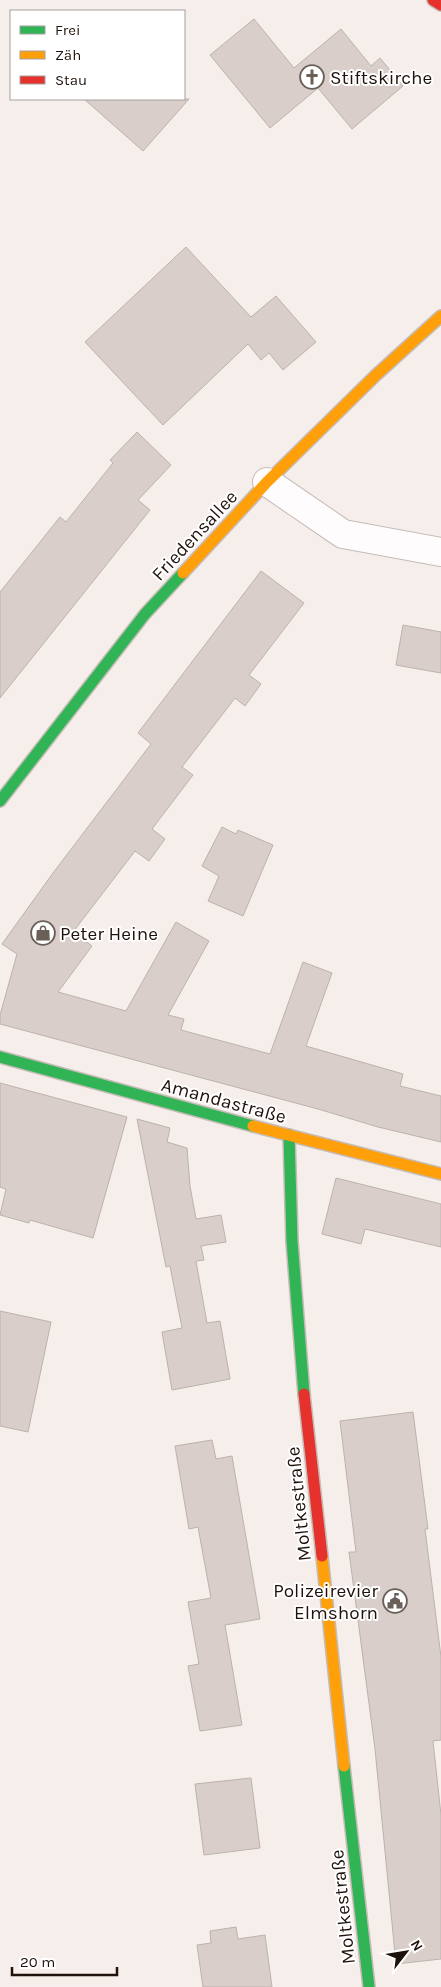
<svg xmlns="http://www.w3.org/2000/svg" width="441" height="1987" font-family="Karla,sans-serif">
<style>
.building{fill:#d9ceca;stroke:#bcb2ad}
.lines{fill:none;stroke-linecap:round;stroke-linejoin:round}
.street-casing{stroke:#c6bcb7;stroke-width:30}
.fast-casing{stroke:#c6bcb7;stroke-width:14}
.slow-casing{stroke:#c6bcb7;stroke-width:14}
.jam-casing{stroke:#c6bcb7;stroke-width:14}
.street{stroke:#fefcfc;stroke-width:28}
.fast{stroke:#30b455;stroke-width:11}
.slow{stroke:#ff9f0a;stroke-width:11}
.jam{stroke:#e5322d;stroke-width:11}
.labels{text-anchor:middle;stroke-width:4;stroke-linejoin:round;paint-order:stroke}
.poi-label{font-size:19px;fill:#1e120b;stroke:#fff;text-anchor:start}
.street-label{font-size:19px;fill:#1e120b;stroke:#fff}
</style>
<rect width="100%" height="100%" fill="#f6eeea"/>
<!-- building -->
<g class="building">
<path d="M254,19L294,68L341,29L371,66L380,58L403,86L352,129L318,88L270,128L210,55Z"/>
<path d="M84,99H189L143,151Z"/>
<path d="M186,247L251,317L276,296L316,342L283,370L269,353L261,360L248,344L163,425L85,342Z"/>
<path d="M137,432L171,465L138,500L150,510L0,698V592L60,517L66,522L113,463L110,460Z"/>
<path d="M261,571L304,603L249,675L261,684L245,706L235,698L182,767L193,775L152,829L165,839L149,861L135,851L73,932L92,946L58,992L126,1011L176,922L209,941L168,1015L184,1019L181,1030L270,1054L303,962L332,973L306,1046L403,1074L400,1086L441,1096V1142L378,1127L318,1109L0,1024V1015L17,954L2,944L53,873L151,744L138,733Z"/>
<path d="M403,625L441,632V673L396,665Z"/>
<path d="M222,827L236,834L238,830L273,845L243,916L208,901L219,876L202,866Z"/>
<path d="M0,1083L127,1117L93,1238L30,1220L29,1223L0,1215L6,1189L0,1187Z"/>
<path d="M137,1119L170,1128L167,1142L187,1148L190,1186L196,1219L221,1215L226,1242L201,1246L204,1260L196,1261L207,1323L220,1321L230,1379L172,1390L162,1332L182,1328L170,1266L166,1267Z"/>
<path d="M336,1178L441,1204V1247L365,1229L361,1244L322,1234Z"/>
<path d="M0,1311L51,1322L28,1432L0,1426Z"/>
<path d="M413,1412L428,1529H425L441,1657V1740L433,1741L441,1815V1959L396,1964L375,1749L349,1552H356L340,1421Z"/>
<path d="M212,1440L216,1459L232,1456L260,1619L225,1625L242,1725L200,1731L188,1666L199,1664L188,1602L211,1598L198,1527L189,1529L175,1446Z"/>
<path d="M251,1778L260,1848L204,1855L195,1784Z"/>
<path d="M236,1927L238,1939L265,1935L272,1987H203L197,1945L211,1943L210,1931Z"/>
</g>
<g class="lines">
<!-- street casing -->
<g class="street-casing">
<path id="street" d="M267,482L343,534L441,552"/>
</g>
<!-- fast casing -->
<g class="fast-casing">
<g id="fast">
<path d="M0,801L145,614L183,573"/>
<path d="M0,1057L253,1126"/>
<path d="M289,1135L292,1241L304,1394"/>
<path d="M344,1766L369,1987"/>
</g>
</g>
<!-- slow casing -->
<g class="slow-casing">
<g id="slow">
<path d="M183,573L267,482L375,376L441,316"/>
<path d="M253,1126L441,1174"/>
<path d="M322,1556L344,1766"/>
</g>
</g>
<!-- jam casing -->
<g class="jam-casing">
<g id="jam">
<path d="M433,0L441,5"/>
<path d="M304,1394L322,1556"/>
</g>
</g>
<!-- street -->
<use href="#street" class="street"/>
<!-- fast -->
<use href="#fast" class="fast"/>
<!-- slow -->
<use href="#slow" class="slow"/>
<!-- jam -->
<use href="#jam" class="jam"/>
</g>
<!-- icons -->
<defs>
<g id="church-ring" transform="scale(1.25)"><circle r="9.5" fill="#fff" stroke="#6a5f59" stroke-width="1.5"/><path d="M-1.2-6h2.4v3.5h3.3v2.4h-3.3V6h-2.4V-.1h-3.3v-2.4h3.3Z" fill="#6a5f59"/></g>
<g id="shop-ring" transform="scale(1.25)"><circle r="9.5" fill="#fff" stroke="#6a5f59" stroke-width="1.5"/><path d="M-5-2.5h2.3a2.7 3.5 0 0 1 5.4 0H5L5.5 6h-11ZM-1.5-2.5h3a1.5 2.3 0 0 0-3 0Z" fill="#6a5f59"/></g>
<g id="civic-ring" transform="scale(1.25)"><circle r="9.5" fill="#fff" stroke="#6a5f59" stroke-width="1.5"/><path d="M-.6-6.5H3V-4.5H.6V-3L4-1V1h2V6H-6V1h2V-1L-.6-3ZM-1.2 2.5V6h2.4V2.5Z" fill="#6a5f59"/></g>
</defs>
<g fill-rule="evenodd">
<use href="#church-ring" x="312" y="77"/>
<use href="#shop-ring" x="43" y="933"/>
<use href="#civic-ring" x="395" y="1601"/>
</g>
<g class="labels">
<!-- poi labels -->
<g class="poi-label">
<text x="330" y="84">Stiftskirche</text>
<text x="60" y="940">Peter Heine</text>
<text x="378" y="1597" text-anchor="end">Polizeirevier<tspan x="378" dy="22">Elmshorn</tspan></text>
</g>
<!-- street labels -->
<g class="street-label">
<text transform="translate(194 535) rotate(-47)" y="7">Friedensallee</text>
<text transform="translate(224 1100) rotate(15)" y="7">Amandastraße</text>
<text transform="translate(298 1504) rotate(-96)" y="7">Moltkestraße</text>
<text transform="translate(342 1907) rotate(-96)" y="7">Moltkestraße</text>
</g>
</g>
<!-- legend -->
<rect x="10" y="10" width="175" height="90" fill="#ffffff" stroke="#a5a09d"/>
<rect x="20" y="26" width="25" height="8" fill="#30b455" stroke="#a5a09d"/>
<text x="55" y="35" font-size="15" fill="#1e120b">Frei</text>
<rect x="20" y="51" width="25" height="8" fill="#ff9f0a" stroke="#a5a09d"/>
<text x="55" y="60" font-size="15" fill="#1e120b">Zäh</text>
<rect x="20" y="76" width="25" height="8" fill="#e5322d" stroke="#a5a09d"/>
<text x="55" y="85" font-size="15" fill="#1e120b">Stau</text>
<!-- north arrow -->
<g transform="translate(406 1952) rotate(59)" stroke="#ffffff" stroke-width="4" paint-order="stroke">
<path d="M0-4L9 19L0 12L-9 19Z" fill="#1e120b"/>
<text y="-8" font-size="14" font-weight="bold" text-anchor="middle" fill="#1e120b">N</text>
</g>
<!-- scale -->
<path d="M12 1967v8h105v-8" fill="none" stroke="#1e120b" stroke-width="2.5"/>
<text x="20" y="1967" font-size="15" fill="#1e120b" stroke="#ffffff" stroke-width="4" paint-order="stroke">20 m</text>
</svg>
